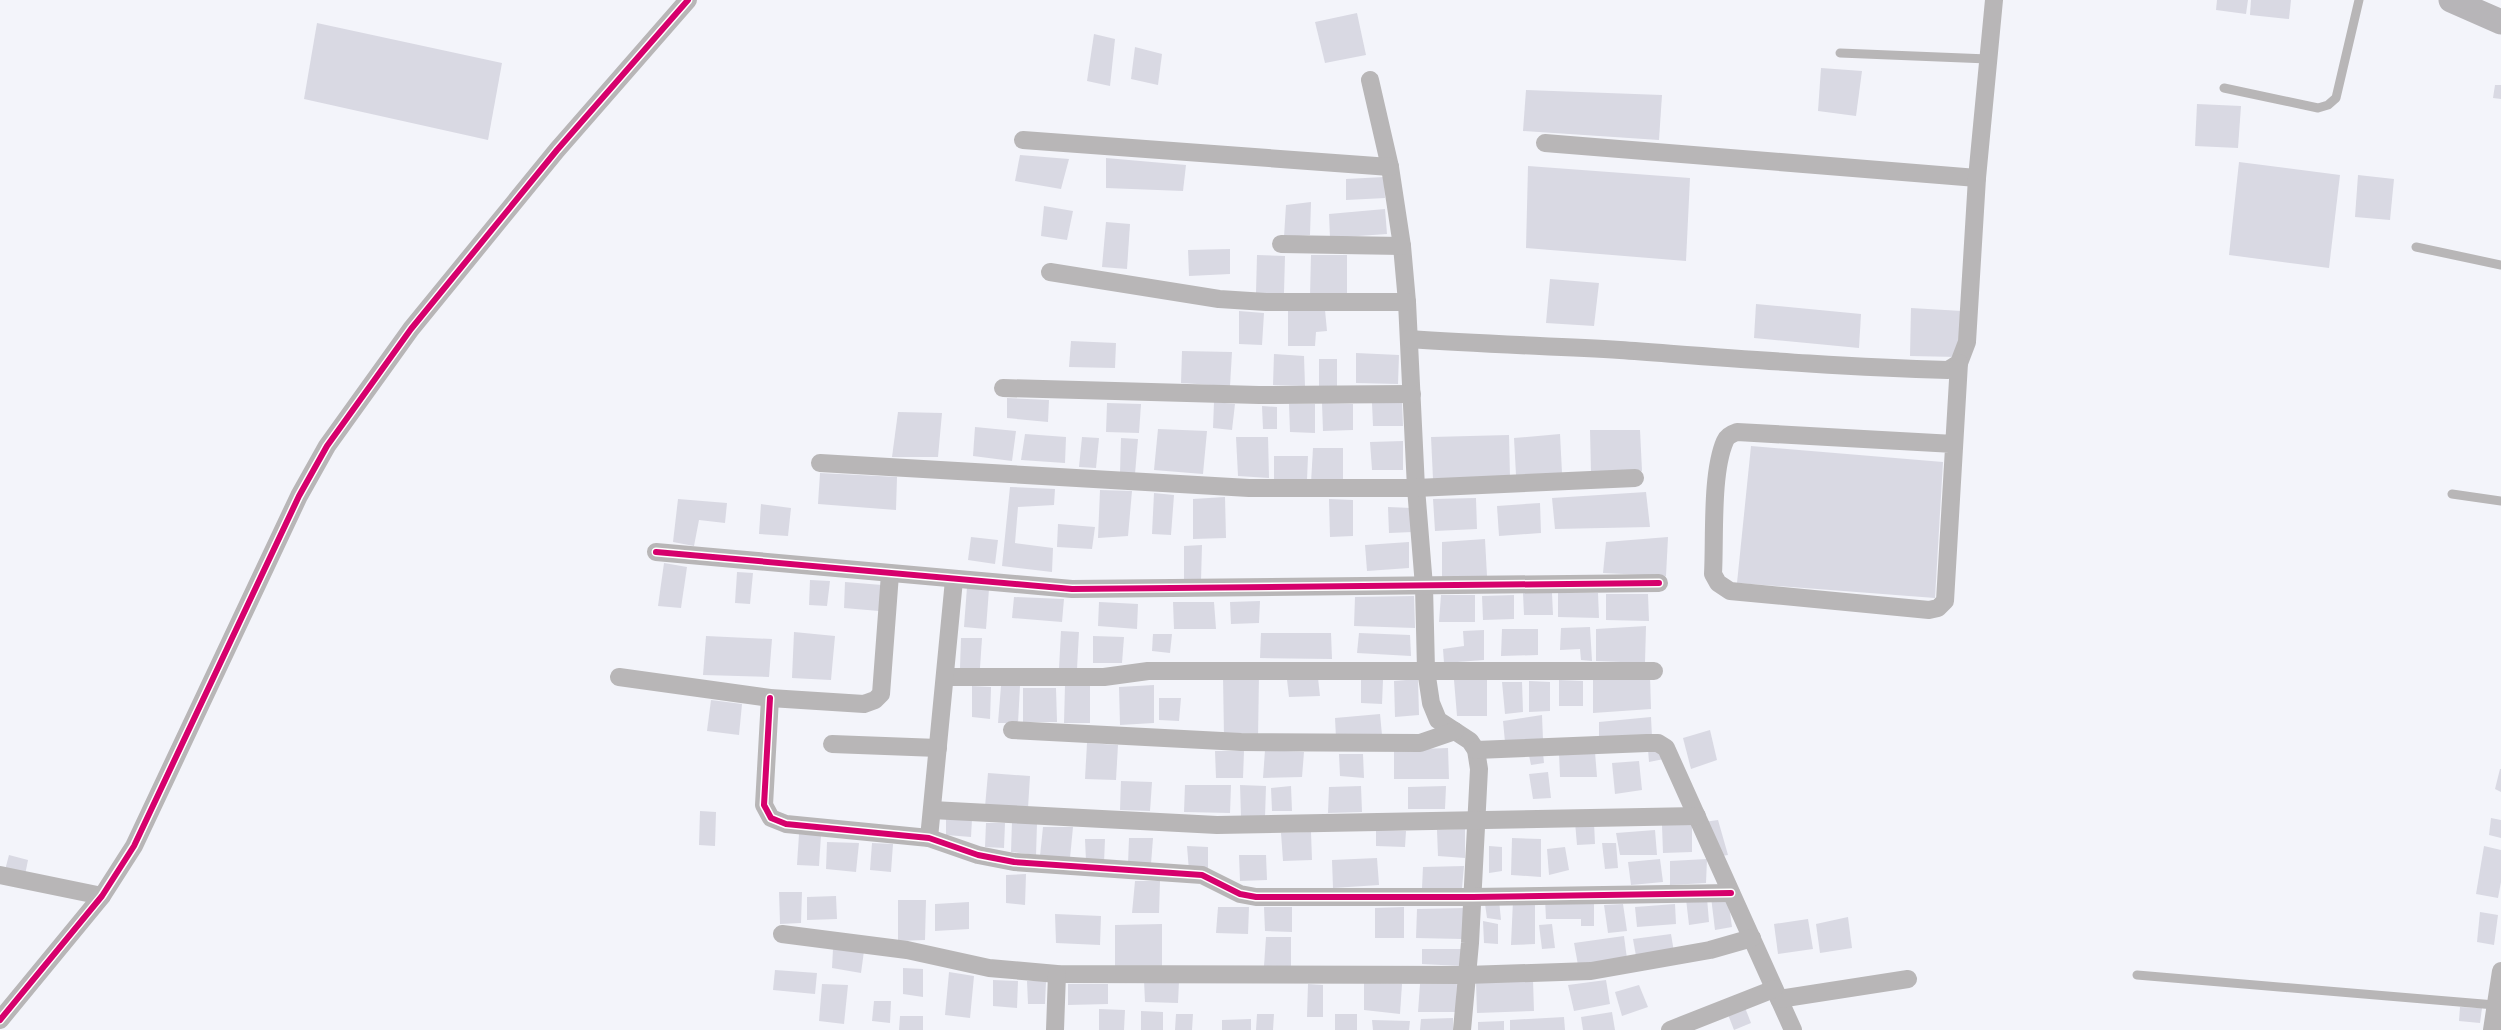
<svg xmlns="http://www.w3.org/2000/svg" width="2501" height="1030" font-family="'Roboto Serif',serif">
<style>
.building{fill:#d9d9e3}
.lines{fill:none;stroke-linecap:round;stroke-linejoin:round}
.lane{stroke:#b8b6b7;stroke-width:9}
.street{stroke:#b8b6b7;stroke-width:18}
.secondary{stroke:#b7b5b8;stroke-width:25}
.cycleway-casing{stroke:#fff;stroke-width:9}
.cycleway{stroke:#d6006c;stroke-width:6}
</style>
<rect width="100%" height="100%" fill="#f3f4fa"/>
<!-- building -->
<g class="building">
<path d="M2217,0H2248L2246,14L2216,10Z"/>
<path d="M2251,0H2291L2289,19L2250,15Z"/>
<path d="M1357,13L1366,55L1325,63L1315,22Z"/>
<path d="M317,23L502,63L488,140L304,99Z"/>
<path d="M1094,34L1115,39L1110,86L1087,81Z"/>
<path d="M1135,47L1162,54L1158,85L1131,79Z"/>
<path d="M1821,68L1862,71L1856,116L1818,111Z"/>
<path d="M2495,85H2501V99L2493,98Z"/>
<path d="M1526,90L1662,95L1659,140L1523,131Z"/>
<path d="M2197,104L2241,106L2238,148L2195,146Z"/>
<path d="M1020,155L1069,159L1061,189L1015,181Z"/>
<path d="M1106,158L1186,165L1183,191L1106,188Z"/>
<path d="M2239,162L2340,175L2329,268L2229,255Z"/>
<path d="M1528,166L1690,178L1686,261L1526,248Z"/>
<path d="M2358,175L2394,179L2390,220L2355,217Z"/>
<path d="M1384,177L1385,198L1346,200V179Z"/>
<path d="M1311,202L1310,235L1284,237L1286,205Z"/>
<path d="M1044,206L1073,211L1067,240L1041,236Z"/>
<path d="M1385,209L1387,234L1330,238L1329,214Z"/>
<path d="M1106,222L1130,224L1127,269L1102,267Z"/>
<path d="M1230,249V274L1189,276L1188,250Z"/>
<path d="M1257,255L1285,256L1284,293H1256Z"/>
<path d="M1311,255H1347V295L1310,296Z"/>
<path d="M1550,279L1599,283L1594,326L1546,323Z"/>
<path d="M1756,304L1861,314L1859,348L1754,338Z"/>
<path d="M1911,308L1962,311L1958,357L1910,356Z"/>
<path d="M1288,309L1325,310L1327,331L1316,332L1315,346H1288Z"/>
<path d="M1239,311L1264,313L1262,345L1239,344Z"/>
<path d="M1071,341L1116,343L1115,368L1069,367Z"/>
<path d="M1182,351L1232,352L1230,386L1181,383Z"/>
<path d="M1356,353L1399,355L1398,384L1356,383Z"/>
<path d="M1274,354L1304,356L1305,386L1273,385Z"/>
<path d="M1319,359H1337V388L1319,387Z"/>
<path d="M1007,398L1049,400L1048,422L1007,418Z"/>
<path d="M1214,402L1235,404L1232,430L1213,428Z"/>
<path d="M1402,402L1403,426H1373L1372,403Z"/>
<path d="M1107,403L1141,404L1139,433L1106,432Z"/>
<path d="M1322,403L1353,404V430L1323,431Z"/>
<path d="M1289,404H1315V433L1290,432Z"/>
<path d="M1262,406L1277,407V429H1263Z"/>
<path d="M898,412L942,413L938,457H892Z"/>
<path d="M975,427L1016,431L1012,461L973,456Z"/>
<path d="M1158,429L1207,431L1203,474L1154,470Z"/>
<path d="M1590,430H1640L1642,471L1591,472Z"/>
<path d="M1025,434L1066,437L1065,463L1021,460Z"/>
<path d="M1560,434L1562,473L1516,475L1514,438Z"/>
<path d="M1509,435L1510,477L1433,479L1431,437Z"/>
<path d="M1082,437L1099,438L1096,468L1079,467Z"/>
<path d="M1236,437H1268L1269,478L1238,476Z"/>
<path d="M1121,438L1138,439L1135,474L1120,473Z"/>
<path d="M1403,441V470H1372L1370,442Z"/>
<path d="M1751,446L1943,462L1935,598L1737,583Z"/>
<path d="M1313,448H1343V483H1311Z"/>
<path d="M1274,456H1308L1307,480L1274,479Z"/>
<path d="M820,473L897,477L896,510L818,504Z"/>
<path d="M1010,487L1055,489L1054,505L1018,507L1015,543L1053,548L1052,572L1002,566Z"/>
<path d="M1100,490L1132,491L1128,536L1098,538Z"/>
<path d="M1646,492L1650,527L1555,529L1552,498Z"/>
<path d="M1154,493L1174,495L1171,535L1152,534Z"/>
<path d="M1225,497L1226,538L1193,539V499Z"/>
<path d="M1476,498L1477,529L1435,531L1433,499Z"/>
<path d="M678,499L727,503L725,523L699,520L694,546L673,542Z"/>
<path d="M1329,499L1353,500V536L1330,537Z"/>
<path d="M1540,503L1541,533L1499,536L1497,506Z"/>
<path d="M761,504L791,508L788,536L759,534Z"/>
<path d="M1388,507L1412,508L1413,532L1389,533Z"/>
<path d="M1058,524L1095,527L1092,549L1057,547Z"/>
<path d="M971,537L998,540L995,564L968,560Z"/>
<path d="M1668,537L1666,576L1603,573L1606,542Z"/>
<path d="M1485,539L1487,576L1442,577V542Z"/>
<path d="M1409,542V568L1367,571L1365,545Z"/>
<path d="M1202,545L1201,581L1184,582V546Z"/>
<path d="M664,563L687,567L681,608L658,606Z"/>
<path d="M737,572L753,573L750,604L735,603Z"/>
<path d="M810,580L830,581L827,606L809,605Z"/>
<path d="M845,582L882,585L879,611L844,608Z"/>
<path d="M967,587L989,589L986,629L964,627Z"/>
<path d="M1523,593H1552L1553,615H1524Z"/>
<path d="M1558,593H1598L1599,618L1558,617Z"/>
<path d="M1606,594H1648L1649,621L1606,620Z"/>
<path d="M1441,595H1475V622H1439Z"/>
<path d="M1514,595V619L1483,620L1482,596Z"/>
<path d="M1414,596L1415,628L1354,626L1355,597Z"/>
<path d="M1014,597L1064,599L1062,622L1012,618Z"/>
<path d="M1260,601L1259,623L1231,624L1230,602Z"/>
<path d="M1099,602L1138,604L1137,629L1098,626Z"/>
<path d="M1173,602H1214L1216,629H1174Z"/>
<path d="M1646,626L1645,663L1596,661V629Z"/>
<path d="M1590,627L1592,661L1581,660L1580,649L1560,650L1561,628Z"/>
<path d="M1502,629H1538V655L1501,656Z"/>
<path d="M1484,630V660L1444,663L1443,649L1464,646L1463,631Z"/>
<path d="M1061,631L1079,632L1077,669H1059Z"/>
<path d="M794,632L835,636L831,680L792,678Z"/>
<path d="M1261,633H1331L1332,659L1260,658Z"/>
<path d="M1359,633L1410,635L1411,656L1357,653Z"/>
<path d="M1153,634H1172L1170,653L1152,651Z"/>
<path d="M706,636L772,639L769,677L703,675Z"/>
<path d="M1093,636L1124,637L1122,663H1093Z"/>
<path d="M961,638H982L980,668H960Z"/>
<path d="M1259,675L1258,738L1224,737L1223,676Z"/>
<path d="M1650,675L1651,709L1593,713V679Z"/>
<path d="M1318,678L1320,696L1289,697L1287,680Z"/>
<path d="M1487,678V716H1457L1454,680Z"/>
<path d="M1361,679L1383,680L1382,704L1361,703Z"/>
<path d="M1418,679L1419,715L1395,717L1394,681Z"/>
<path d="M1559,680L1583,681V706H1559Z"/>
<path d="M1529,681L1550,682V711L1529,712Z"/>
<path d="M1502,682H1522L1523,712L1505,714Z"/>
<path d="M1065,685H1090V723H1064Z"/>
<path d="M1154,685V723L1120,725L1119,687Z"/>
<path d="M972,686L991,687L990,719L972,717Z"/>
<path d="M1001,686H1020L1018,723H998Z"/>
<path d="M1023,688H1056L1057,722H1023Z"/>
<path d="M1159,698H1181L1179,721L1159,720Z"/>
<path d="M711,700L742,704L739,735L707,731Z"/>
<path d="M1380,714L1382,735L1336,738L1335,718Z"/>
<path d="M1542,715L1543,740L1505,742L1503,721Z"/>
<path d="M1651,717L1652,737L1664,759L1649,762L1647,737L1599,739V722Z"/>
<path d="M1710,730L1717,760L1691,769L1683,738Z"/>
<path d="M1526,741L1542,743L1544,763L1531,765Z"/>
<path d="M1087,743L1118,745L1116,780L1085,779Z"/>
<path d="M1448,748L1449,779H1394V750Z"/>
<path d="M1265,750L1304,752L1302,777L1263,778Z"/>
<path d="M1215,751H1244L1243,778H1216Z"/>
<path d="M1595,752L1597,777H1560L1559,753Z"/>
<path d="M1339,754H1363L1364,778L1340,776Z"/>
<path d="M1639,761L1642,790L1615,794L1612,763Z"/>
<path d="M2500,769H2501V792L2495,789Z"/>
<path d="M1548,772L1551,798L1533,799L1529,774Z"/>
<path d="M988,773L1030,776L1028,808L985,807Z"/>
<path d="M1121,781L1152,782L1150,811L1120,810Z"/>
<path d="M1185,785H1231L1230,813L1184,812Z"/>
<path d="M1240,785L1266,786L1265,817L1241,816Z"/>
<path d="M1291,786L1292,811H1272L1271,788Z"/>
<path d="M1361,786L1362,812L1328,813L1329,787Z"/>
<path d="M1446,786L1445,809H1408V787Z"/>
<path d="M700,811L716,812L715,846L699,845Z"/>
<path d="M946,818L972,819L971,837L946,835Z"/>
<path d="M2491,818L2501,820V838L2489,835Z"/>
<path d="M1718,820L1728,855L1714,857L1704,822Z"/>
<path d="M1012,822L1037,824L1036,855L1011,852Z"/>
<path d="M1575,822H1594L1595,844L1577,845Z"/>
<path d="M986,823H1005L1004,848L985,847Z"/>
<path d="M1692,823V852L1663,853L1662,825Z"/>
<path d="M1043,827H1073L1070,858L1040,856Z"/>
<path d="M1465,829V858L1438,856L1437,830Z"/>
<path d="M1376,830L1406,831L1405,847L1376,846Z"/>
<path d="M1655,830L1657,855H1620L1616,833Z"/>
<path d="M1311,832L1312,860L1283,861L1281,833Z"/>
<path d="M799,834L821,835L819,866L797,865Z"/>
<path d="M1129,838H1153L1151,864H1128Z"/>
<path d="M1512,838L1541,839V877L1511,875Z"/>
<path d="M1085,839H1105L1104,863L1086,861Z"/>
<path d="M827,842L859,843L856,872L826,869Z"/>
<path d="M872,843L893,844L891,872L870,870Z"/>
<path d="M1602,843H1616L1618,868L1605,869Z"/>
<path d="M1187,846L1208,847V871H1189Z"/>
<path d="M1489,846L1502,847V871L1489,873Z"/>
<path d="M2484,846L2501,850V882L2498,898L2476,894Z"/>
<path d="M1565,847L1569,870L1549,875L1547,849Z"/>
<path d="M9,855L28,860L25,875L5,870Z"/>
<path d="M1239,855H1266L1267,880L1240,881Z"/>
<path d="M1377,858L1379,885L1333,888L1332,860Z"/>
<path d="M1660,859L1663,882L1631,885L1628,862Z"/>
<path d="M1707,859L1706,883L1670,885V861Z"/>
<path d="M1464,866L1462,888H1422L1423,867Z"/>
<path d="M1026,874L1025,905L1006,903V875Z"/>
<path d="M1135,881H1160L1159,913H1132Z"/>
<path d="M779,892H802L801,923L780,924Z"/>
<path d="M836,896L837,919L807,920V897Z"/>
<path d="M1484,897L1499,900L1501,920L1487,918Z"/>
<path d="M1711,897L1728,898L1732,927L1715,930Z"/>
<path d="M1707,898L1709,922L1689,925L1686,899Z"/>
<path d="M1545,899H1594V926H1581V919H1546Z"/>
<path d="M898,900H926L925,940L898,941Z"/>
<path d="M1513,900H1535V944L1511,945Z"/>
<path d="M969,902V929L935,931V904Z"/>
<path d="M1623,904L1627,931L1608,933L1604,905Z"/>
<path d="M1675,904L1676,924L1637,927L1635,907Z"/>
<path d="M1218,907H1249L1248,934L1216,933Z"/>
<path d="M1264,907H1292V932L1265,931Z"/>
<path d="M1404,907V938H1375V908Z"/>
<path d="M1464,908L1462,939L1416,938L1417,909Z"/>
<path d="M2480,912L2498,915L2494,945L2477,942Z"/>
<path d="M1055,914L1101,916L1100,945L1056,943Z"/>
<path d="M1848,917L1852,948L1820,953L1816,924Z"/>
<path d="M1808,919L1813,949L1778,954L1774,924Z"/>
<path d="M1483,921L1498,924V944L1484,943Z"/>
<path d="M1162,924V967H1115V925Z"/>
<path d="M1552,924L1555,948L1542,949L1539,925Z"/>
<path d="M1671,934L1674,952L1636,956L1633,939Z"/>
<path d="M1624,936L1627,959L1578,965L1574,943Z"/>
<path d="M1266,937H1291V968L1264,966Z"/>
<path d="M833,949L864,951L861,973L832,968Z"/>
<path d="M1422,949H1462L1460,966L1422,964Z"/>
<path d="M903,968L923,969V997L903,994Z"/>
<path d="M775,970L817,973L815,994L773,990Z"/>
<path d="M949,972L974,976L970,1018L945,1015Z"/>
<path d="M993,980L1018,981L1017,1008L993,1006Z"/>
<path d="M1144,980L1179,981L1178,1003L1145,1002Z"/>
<path d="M1533,980L1534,1011L1477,1013L1476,982Z"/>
<path d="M1606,980L1610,1004L1574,1011L1568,985Z"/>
<path d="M1027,981H1046L1045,1004H1028Z"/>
<path d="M1364,983L1402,984L1400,1014L1364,1010Z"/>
<path d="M1457,983L1456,1012H1418L1420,984Z"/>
<path d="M822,984L848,985L844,1024L819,1021Z"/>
<path d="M1068,984H1108V1004L1068,1005Z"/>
<path d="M1308,984L1323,985V1017H1307Z"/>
<path d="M1639,985L1648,1007L1622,1016L1615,992Z"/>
<path d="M874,1001H891L890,1023L872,1021Z"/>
<path d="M1744,1005L1751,1023L1734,1030L1727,1012Z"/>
<path d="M2460,1007L2482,1008L2480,1023L2459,1021Z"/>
<path d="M1099,1009L1125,1010L1124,1030H1099Z"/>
<path d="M1141,1011L1163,1012V1030H1141Z"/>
<path d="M1612,1012L1615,1030H1583L1581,1017Z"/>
<path d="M1176,1014H1193L1192,1030H1175Z"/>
<path d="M1257,1014H1274L1273,1030H1256Z"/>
<rect x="1335" y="1014" width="22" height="16"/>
<path d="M900,1016H923V1030H899Z"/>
<path d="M1564,1017L1565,1030H1510V1020Z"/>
<path d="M1453,1018V1030H1420L1421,1019Z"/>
<path d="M1251,1019V1030H1222V1020Z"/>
<path d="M1372,1020L1410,1021L1409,1030H1373Z"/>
<path d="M1504,1021V1030H1478V1022Z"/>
</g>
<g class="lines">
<!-- lane -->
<g class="lane">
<path d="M1840,53L1988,59"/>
<path d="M2224,88L2318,108L2328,105L2336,98L2359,0"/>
<path d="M2416,247L2501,265"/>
<path d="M2452,494L2501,501"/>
<path d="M2137,975L2495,1005"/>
</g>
<!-- street -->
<g class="street">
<path d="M1370,80L1390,167L1402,246L1407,302L1416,488L1424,586L1426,670L1431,703L1438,720L1470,741L1476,750L1479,769L1470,943L1462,1030"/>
<path d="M1023,140L1390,167"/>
<path d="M1545,143L1977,178"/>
<path d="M1281,244L1402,246"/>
<path d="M1050,272L1219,299L1266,302H1407"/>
<path d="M1409,339C1480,344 1550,346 1620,350C1730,358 1839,367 1948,370L1959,363L1967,342L1977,178L1994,0"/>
<path d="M1003,388L1259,395L1412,394"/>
<path d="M1954,444L1737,432C1731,434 1727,436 1725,441C1711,473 1715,538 1713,574L1718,583L1730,591L1929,610L1938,608L1945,601L1959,363"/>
<path d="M820,463L1249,488H1416L1635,478"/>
<path d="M656,552L1072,589L1659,583"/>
<path d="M619,677L770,698L864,704L875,700L881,694L890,574"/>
<path d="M945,677H1104L1148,671H1654"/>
<path d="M770,698L764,805L771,818L786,824L929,838L978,855L1014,862L1202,875L1240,894L1256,897H1473L1731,893"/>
<path d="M1012,730L1241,742L1420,743L1455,731"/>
<path d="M832,744L938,748"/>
<path d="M1476,750L1647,743H1658L1666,748L1793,1030"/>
<path d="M932,810L1217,825L1697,816"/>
<path d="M929,838L954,580"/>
<path d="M0,875L102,896"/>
<path d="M782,934L907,950L989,968L1057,974L1466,975L1591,971L1710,950L1752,938"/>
<path d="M1779,999L1908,979"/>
<path d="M0,1020L102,896L134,846L299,496L327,446L411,329L557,150L688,0"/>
<path d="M1055,1030L1057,974"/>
<path d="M1670,1030L1774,989"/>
<path d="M2492,1030L2501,971"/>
</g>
<!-- secondary -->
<path class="secondary" d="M2451,0L2501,22"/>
<!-- cycleway casing -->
<g class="cycleway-casing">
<g id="cycleway">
<path d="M656,552L1072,589L1659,583"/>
<path d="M770,698L764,805L771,818L786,824L929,838L978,855L1014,862L1202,875L1240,894L1256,897H1473L1731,893"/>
<path d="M0,1020L102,896L134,846L299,496L327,446L411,329L557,150L688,0"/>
</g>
</g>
<!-- cycleway -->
<use href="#cycleway" class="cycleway"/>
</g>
</svg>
